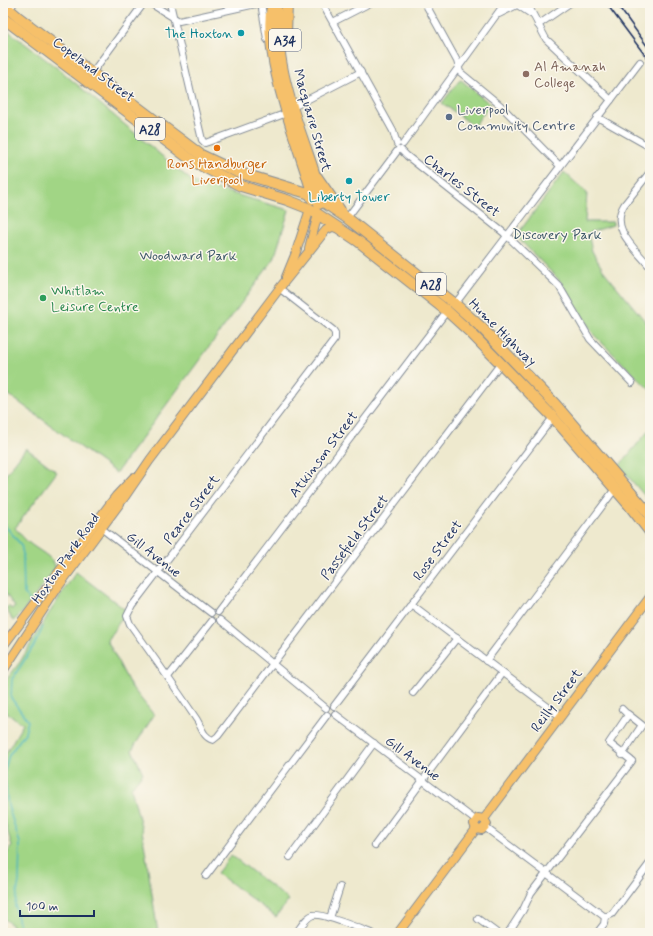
<svg xmlns="http://www.w3.org/2000/svg" width="653" height="936" font-family="Mynerve,sans-serif">
<style>
.green{fill:#a1d585;stroke:#5e8272}
.lines{fill:none;stroke-linecap:round;stroke-linejoin:round}
.stream{stroke:#45b4be;stroke-width:1.5}
.minor-casing{stroke:#848c96;stroke-width:8}
.major-casing{stroke:#848c96;stroke-width:10}
.highway-casing{stroke:#848c96;stroke-width:12}
.minor{stroke:#fff;stroke-width:6}
.major{stroke:#f6c06b;stroke-width:8}
.highway{stroke:#f6c06b;stroke-width:10}
.rail{stroke:#1b2f5e;stroke-width:1.5}
.culture-dot{fill:#0f9aa8;stroke:#fbf7ec;stroke-width:1.5}
.education-dot{fill:#8d6e63;stroke:#fbf7ec;stroke-width:1.5}
.service-dot{fill:#5c6f8a;stroke:#fbf7ec;stroke-width:1.5}
.food-dot{fill:#e8710a;stroke:#fbf7ec;stroke-width:1.5}
.leisure-dot{fill:#2e9e5b;stroke:#fbf7ec;stroke-width:1.5}
.labels{text-anchor:middle;stroke-width:3;stroke-linejoin:round;paint-order:stroke}
.shield{fill:#fbf7ec;stroke:#5e6b89;stroke-width:1}
.shield-label{font-size:13px;font-weight:bold;fill:#1b2f5e}
.culture-label{font-size:14px;fill:#0d838f;stroke:#fbf7ec;text-anchor:end}
.education-label{font-size:14px;fill:#785e54;stroke:#fbf7ec;text-anchor:start}
.street-label{font-size:14px;fill:#1b2f5e;stroke:#fbf7ec}
.service-label{font-size:14px;fill:#4e5e75;stroke:#fbf7ec;text-anchor:start}
.food-label{font-size:14px;fill:#c56008;stroke:#fbf7ec}
.park-label{font-size:14px;fill:#3c5868;stroke:#fbf7ec}
.leisure-label{font-size:14px;fill:#27864d;stroke:#fbf7ec;text-anchor:start}
</style>
<rect width="100%" height="100%" fill="#fbf7ec"/>
<filter id="ink" filterUnits="userSpaceOnUse"><feTurbulence type="fractalNoise" baseFrequency=".025" numOctaves="2"/><feDisplacementMap in="SourceGraphic" scale="8" xChannelSelector="R" yChannelSelector="G"/><feConvolveMatrix kernelMatrix="1 2 1 2 8 2 1 2 1" color-interpolation-filters="sRGB"/></filter>
<filter id="wash" filterUnits="userSpaceOnUse"><feTurbulence type="fractalNoise" baseFrequency=".012" numOctaves="4" result="noise"/><feDisplacementMap in="SourceGraphic" scale="16" xChannelSelector="R" yChannelSelector="G"/><feGaussianBlur stdDeviation="0.9" result="paint"/><feColorMatrix in="noise" values="0 0 0 0 0 0 0 0 0 0 0 0 0 0 0 0 0 1.4 0 .05"/><feComposite in="paint" operator="in"/></filter>
<g filter="url(#wash)">
<rect width="100%" height="100%" fill="#eee9ce"/>
<!-- green -->
<g class="green">
<path d="M7,30L61,71L193,182L289,210L274,259L116,473L9,395L3,384V31Z"/>
<path d="M461,80L490,104L474,126L442,103L459,81Z"/>
<path d="M564,172L587,193L585,222H613V225L588,233L592,251L603,270L650,327V390L594,335L562,283L516,236Z"/>
<path d="M650,429V502L619,466Z"/>
<path d="M26,448L57,472L15,528C20,533 23,538 28,542C38,551 52,555 56,568L21,614L13,621L6,608L9,606L11,609L15,607L3,590V478Z"/>
<path d="M76,572L127,611L107,640L130,685L154,715L132,750L143,773L131,788L142,830L158,933H13L11,924L3,918V859L12,846L3,816V758L23,724L3,710V684L20,662L48,615Z"/>
<path d="M231,855L289,900L276,917L217,873Z"/>
</g>
<g class="lines">
<!-- stream -->
<g class="stream">
<path d="M3,523L21,545L23,554L24,593L30,601"/>
<path d="M21,933L15,905L19,881L20,843L8,806L4,772L9,755L25,733L28,721L11,698L12,679L35,644L43,627"/>
</g>
</g>
</g>
<g filter="url(#ink)">
<g class="lines">
<!-- minor casing -->
<g class="minor-casing">
<g id="minor">
<path d="M150,3L179,21L261,3"/>
<path d="M170,3L202,140L205,143L208,142L287,113"/>
<path d="M261,3L267,39"/>
<path d="M322,3L393,131L397,144"/>
<path d="M425,3L457,61L460,72L500,105L560,166"/>
<path d="M527,3L546,39L611,100"/>
<path d="M519,6L531,14"/>
<path d="M7,12L14,3"/>
<path d="M499,14L515,6"/>
<path d="M333,22L370,3"/>
<path d="M538,25L570,3"/>
<path d="M92,73L144,3"/>
<path d="M293,107L361,72"/>
<path d="M597,117L650,147"/>
<path d="M403,144L505,3"/>
<path d="M401,150L407,156L504,233L559,286L590,339L632,383"/>
<path d="M650,172L624,205C609,229 636,249 650,267"/>
<path d="M347,218L398,150"/>
<path d="M279,288L333,330L335,333V339L132,606L127,616L130,624C153,656 175,687 197,720C202,728 203,737 213,740L218,736L501,363"/>
<path d="M455,304L640,62"/>
<path d="M101,528L211,613"/>
<path d="M411,604L560,716"/>
<path d="M218,612L447,311"/>
<path d="M220,620L326,708"/>
<path d="M486,661L615,489"/>
<path d="M168,677L212,621"/>
<path d="M413,693L457,638"/>
<path d="M334,706L554,416"/>
<path d="M335,714L475,820"/>
<path d="M622,755L642,725L628,714"/>
<path d="M486,828L605,917"/>
<path d="M375,845L502,673"/>
<path d="M290,857L374,743"/>
<path d="M206,876L327,715"/>
<path d="M330,918L340,887"/>
<path d="M478,919L497,933"/>
<path d="M296,933C301,927 306,917 313,915C322,913 361,929 371,933"/>
<path d="M508,933L523,910L531,893L632,761L609,743L628,715L622,709"/>
<path d="M597,933L604,924L605,917L612,914L650,863"/>
</g>
</g>
<!-- major casing -->
<g class="major-casing">
<g id="major">
<path d="M309,248L318,214"/>
<path d="M286,277L295,255L310,209"/>
<path d="M3,646L116,496L134,477"/>
<path d="M3,671L58,587L126,495L150,460L282,285L326,230L332,227L339,228"/>
<path d="M484,819L650,597"/>
<path d="M476,829L482,830L487,824L484,819"/>
<path d="M476,829L474,824L478,818L484,819"/>
<path d="M398,933L476,829"/>
</g>
</g>
<!-- highway casing -->
<g class="highway-casing">
<g id="highway">
<path d="M273,3C260,50 297,141 311,189L312,199"/>
<path d="M274,3C282,20 278,36 280,54C284,83 293,112 303,140C310,161 319,181 319,204"/>
<path d="M3,4L18,17L201,155L237,172L307,193L319,199L347,218L455,304L482,328L555,404L650,515"/>
<path d="M3,18L194,162L241,186L287,200L310,209L358,241L447,311L470,332L553,417L629,505L650,532"/>
<path d="M286,35L287,3"/>
<path d="M317,177L340,210"/>
</g>
</g>
<!-- minor -->
<use href="#minor" class="minor"/>
<!-- major -->
<use href="#major" class="major"/>
<!-- highway -->
<use href="#highway" class="highway"/>
<!-- rail -->
<g class="rail">
<path d="M606,3L650,62"/>
<path d="M616,3L650,50"/>
</g>
</g>
</g>
<!-- markers -->
<g class="culture-dot">
<circle cx="241" cy="33" r="4"/>
<circle cx="349" cy="181" r="4"/>
</g>
<circle class="education-dot" cx="526" cy="74" r="4"/>
<circle class="service-dot" cx="449" cy="117" r="4"/>
<circle class="food-dot" cx="217" cy="148" r="4"/>
<circle class="leisure-dot" cx="43" cy="298" r="4"/>
<g class="labels">
<!-- shield labels -->
<g class="shield">
<rect x="269" y="29" width="32" height="22" rx="3"/>
<rect x="135" y="118" width="30" height="22" rx="3"/>
<rect x="416" y="273" width="30" height="22" rx="3"/>
</g>
<g class="shield-label">
<text x="285" y="45">A34</text>
<text x="150" y="134">A28</text>
<text x="431" y="289">A28</text>
</g>
<!-- culture labels -->
<g class="culture-label">
<text x="233" y="38">The Hoxton</text>
<text x="349" y="201" text-anchor="middle">Liberty Tower</text>
</g>
<!-- education labels -->
<g class="education-label">
<text x="534" y="71">Al Amanah<tspan x="534" dy="16">College</tspan></text>
</g>
<!-- street labels -->
<g class="street-label">
<text transform="translate(94 69) rotate(37)" y="5">Copeland Street</text>
<text transform="translate(313 120) rotate(74)" y="5">Macquarie Street</text>
<text transform="translate(462 185) rotate(38)" y="5">Charles Street</text>
<text transform="translate(503 332) rotate(45)" y="5">Hume Highway</text>
<text transform="translate(323 454) rotate(-53)" y="5">Atkinson Street</text>
<text transform="translate(191 509) rotate(-53)" y="5">Pearce Street</text>
<text transform="translate(354 537) rotate(-53)" y="5">Passefield Street</text>
<text transform="translate(437 550) rotate(-53)" y="5">Rose Street</text>
<text transform="translate(154 554) rotate(38)" y="5">Gill Avenue</text>
<text transform="translate(65 558) rotate(-55)" y="5">Hoxton Park Road</text>
<text transform="translate(556 700) rotate(-53)" y="5">Reilly Street</text>
<text transform="translate(413 758) rotate(37)" y="5">Gill Avenue</text>
</g>
<!-- service labels -->
<g class="service-label">
<text x="457" y="114">Liverpool<tspan x="457" dy="16">Community Centre</tspan></text>
</g>
<!-- food labels -->
<g class="food-label">
<text x="217" y="168">Rons Handburger<tspan x="217" dy="16">Liverpool</tspan></text>
</g>
<!-- park labels -->
<g class="park-label">
<text x="557" y="239">Discovery Park</text>
<text x="188" y="260">Woodward Park</text>
</g>
<!-- leisure labels -->
<g class="leisure-label">
<text x="51" y="295">Whitlam<tspan x="51" dy="16">Leisure Centre</tspan></text>
</g>
</g>
<!-- margin -->
<rect width="653" height="936" fill="none" stroke="#fbf7ec" stroke-width="16"/>
<!-- scale -->
<path d="M20 910v6h74v-6" fill="none" stroke="#1b2f5e" stroke-width="2"/>
<text x="26" y="910" font-size="12" fill="#1b2f5e" stroke="#fbf7ec" stroke-width="3" paint-order="stroke">100 m</text>
</svg>
